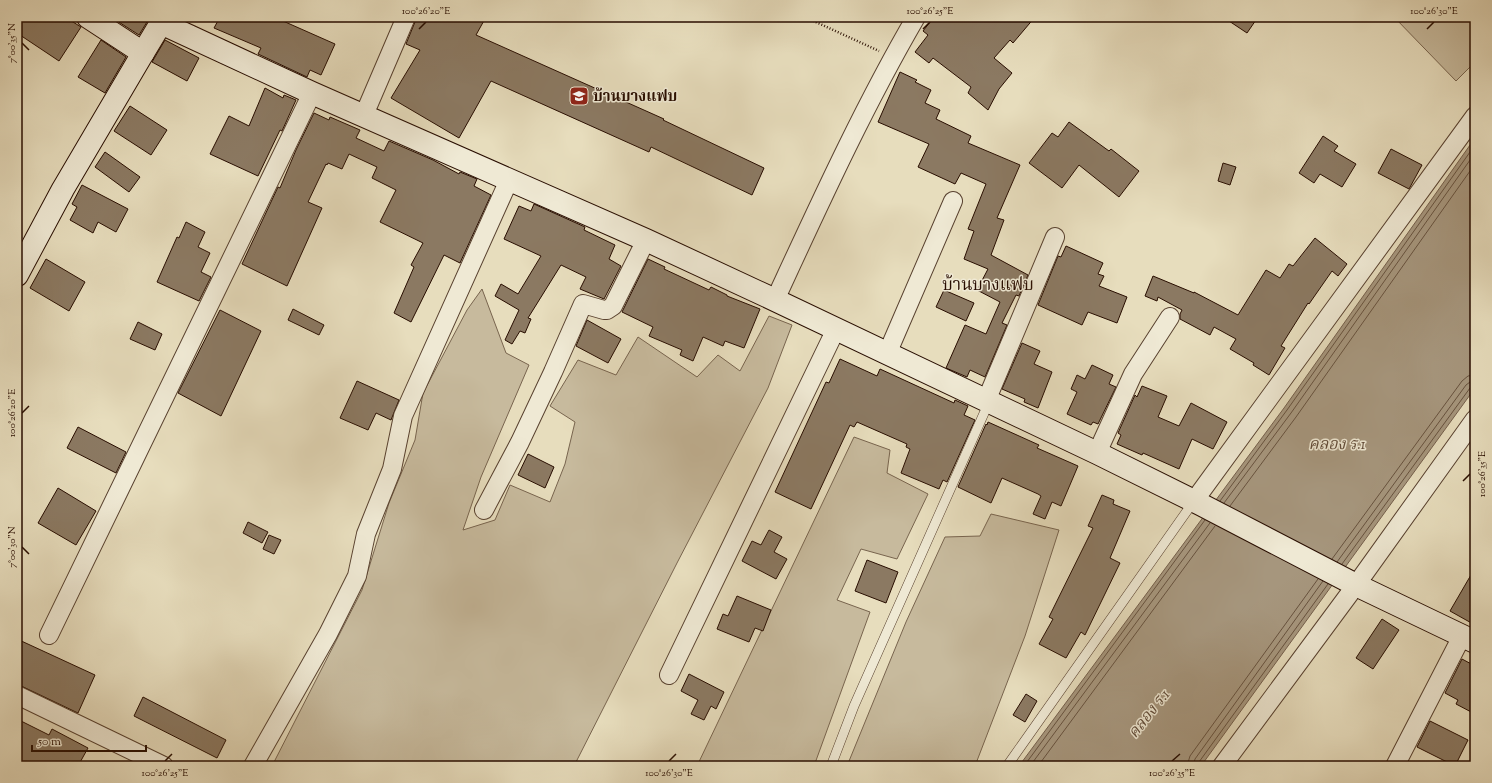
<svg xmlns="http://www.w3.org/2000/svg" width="1492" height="783" font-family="'Sorts Mill Goudy','Noto Serif Thai',serif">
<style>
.green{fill:#c7ba9d;stroke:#78644e}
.water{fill:#a6967d;stroke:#745f4b}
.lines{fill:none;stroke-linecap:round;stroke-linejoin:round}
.shore{stroke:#67523e;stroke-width:1}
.building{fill:#8b7962;stroke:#280d00}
.lane-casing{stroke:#58412f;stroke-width:10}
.street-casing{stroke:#58412f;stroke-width:20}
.secondary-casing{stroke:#280d00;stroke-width:24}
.path{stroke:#280d00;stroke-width:2.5;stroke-dasharray:1 2;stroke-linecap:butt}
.lane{stroke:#efe9d4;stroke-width:9}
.street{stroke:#efe9d4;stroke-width:18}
.secondary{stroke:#efe9d4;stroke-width:22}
.ticks{fill:none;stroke:#280d00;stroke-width:1.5}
.labels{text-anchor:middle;stroke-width:3;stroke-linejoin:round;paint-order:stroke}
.poi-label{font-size:15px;font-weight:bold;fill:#280d00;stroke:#efe9d4;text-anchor:start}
.water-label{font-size:16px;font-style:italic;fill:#614b38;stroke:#efe9d4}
.quarter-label{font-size:17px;fill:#280d00;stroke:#efe9d4}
.neatline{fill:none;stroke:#280d00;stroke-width:1.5}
.ticks-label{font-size:10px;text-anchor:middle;fill:#280d00}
</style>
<rect width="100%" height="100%" fill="#e7ddbd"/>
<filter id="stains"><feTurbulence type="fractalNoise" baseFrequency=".005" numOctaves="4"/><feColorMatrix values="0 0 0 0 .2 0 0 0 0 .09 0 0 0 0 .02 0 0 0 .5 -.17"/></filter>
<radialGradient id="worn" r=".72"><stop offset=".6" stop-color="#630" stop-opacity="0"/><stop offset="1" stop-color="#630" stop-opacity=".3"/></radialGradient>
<!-- green -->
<g class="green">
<path d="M1394,17H1475V62L1456,81Z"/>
<path d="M482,289L506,353L529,365L481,477L463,530L495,520L510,485L550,502L565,464L575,422L550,406L578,360L616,375L638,337L697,377L718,355L740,371L769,316L792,325L768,388L677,563L574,766H272L362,590L389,503L415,440L423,393L467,310Z"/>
<path d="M854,437L890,450L887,473L928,494L897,559L861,549L837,600L870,612L814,766H697Z"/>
<path d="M991,514L1059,530L1025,636L975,766H847L906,622L945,537L980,536Z"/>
</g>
<!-- water -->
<path class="water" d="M1475,138V388L1201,766H1019L1284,408Z"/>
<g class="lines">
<!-- shore -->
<g class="shore">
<path d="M1220,501L1287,410L1475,145"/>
<path d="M1224,503L1291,413L1475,153"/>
<path d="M1230,506L1296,417L1475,164"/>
<path d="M1332,559L1462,381L1468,376L1475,375"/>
<path d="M1337,562L1466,385L1470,382L1475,381"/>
<path d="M1342,564L1470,388L1475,386"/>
<path d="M1024,766L1205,520"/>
<path d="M1030,766L1210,523"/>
<path d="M1038,766L1215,526"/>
<path d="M1187,766L1190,756L1318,579"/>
<path d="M1193,766L1195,759L1323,581"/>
<path d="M1198,766L1199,762L1328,584"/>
</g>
</g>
<!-- building -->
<g class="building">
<path d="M17,17H65L81,27L59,61L17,33Z"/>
<path d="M115,17H150L139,35L114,19Z"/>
<path d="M220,17H274L335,44L321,75L310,70L307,77L258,54L261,48L214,28Z"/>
<path d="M417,17H486L476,35L664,119L663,120L764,168L752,195L651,147L649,152L491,81L459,138L391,98L420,50L406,44Z"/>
<path d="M934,17H1035L1013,43L1010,40L994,58L1012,73L999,89L988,110L968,93L971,87L933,58L929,63L915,52L928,35L923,31Z"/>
<path d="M1223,17H1258L1247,33Z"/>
<path d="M101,40L126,57L105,93L78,77Z"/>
<path d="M165,40L199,58L187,81L152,62Z"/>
<path d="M900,72L917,80L915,82L931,90L925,103L940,110L936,119L971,136L968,143L1020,165L997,218L1004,220L991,255L1028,275L1019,296L1016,295L1002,323L1007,325L985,377L970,370L967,377L946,368L965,325L986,334L1000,302L977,290L988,269L964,259L974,231L968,229L986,184L961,173L955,184L918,167L929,144L878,122Z"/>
<path d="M265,88L283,98L284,95L296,100L282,131L280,130L258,176L210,154L229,116L249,126Z"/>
<path d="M130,106L167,130L151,155L114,131Z"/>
<path d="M314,113L329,120L330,117L360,130L356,138L384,151L389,141L433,160L459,174L460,172L477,179L474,186L491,195L460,263L444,255L411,322L394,313L414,267L411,265L423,243L380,222L396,190L372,178L377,167L349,154L342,169L328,163L327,165L326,164L308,202L322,208L287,286L242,264L278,187L280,188L296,150Z"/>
<path d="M1069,122L1109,151L1111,149L1139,171L1119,197L1079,165L1062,188L1029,163L1052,133L1058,137Z"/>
<path d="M1323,136L1338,146L1334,151L1356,164L1342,187L1320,174L1314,183L1299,173Z"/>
<path d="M1391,149L1422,165L1409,189L1378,173Z"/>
<path d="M105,152L140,177L129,192L95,167Z"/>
<path d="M1223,163L1236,167L1230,185L1218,181Z"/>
<path d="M82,185L128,209L116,232L98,222L93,233L70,220L77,207L72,204Z"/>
<path d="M534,204L585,227L584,230L615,245L609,259L621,266L604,299L580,289L586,277L561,265L528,318L531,319L525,333L520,331L512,344L505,340L519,310L495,296L501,284L518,294L541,256L504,239L519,206L531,211Z"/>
<path d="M186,222L205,232L198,247L210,253L201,272L211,277L199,301L157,282L177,237L179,238Z"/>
<path d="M1315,238L1347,264L1338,276L1332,271L1309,304L1308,303L1281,346L1285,348L1269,375L1253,365L1254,363L1230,349L1236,339L1214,327L1210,335L1180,319V314L1182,310L1158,297L1157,301L1145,296L1153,276L1194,293V292L1238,315L1266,270L1280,278L1289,264L1293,266Z"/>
<path d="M1066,246L1103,263L1098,274L1104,276L1099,286L1127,297L1117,323L1088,312L1082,325L1038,305L1058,256L1061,257Z"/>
<path d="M46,259L85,282L69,311L30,288Z"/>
<path d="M648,259L665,267L664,269L709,290L711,287L727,295V296L760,309L744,348L725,341L723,346L703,337L693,361L680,355L682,350L649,336L653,327L622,312Z"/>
<path d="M944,290L974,303L966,321L936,307Z"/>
<path d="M293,309L324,325L319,335L288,320Z"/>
<path d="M220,310L261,331L221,416L178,393Z"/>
<path d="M587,320L621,339L608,363L576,346Z"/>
<path d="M138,322L162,334L155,350L130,339Z"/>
<path d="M1022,343L1040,351L1034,364L1052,372L1038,408L1024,402L1025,399L1002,389Z"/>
<path d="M840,359L877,376L880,369L954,403L955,400L968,406L964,415L975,420L947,482L943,480L939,489L901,473L910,449L906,447L907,444L857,422L854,427L850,425L811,509L775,492L826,382L829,383Z"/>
<path d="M1092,365L1113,375L1109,384L1116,387L1098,424L1093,422L1091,425L1067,414L1077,392L1071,389L1077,375L1085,379Z"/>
<path d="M357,381L399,400L391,420L376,413L368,430L340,418Z"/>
<path d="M1142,386L1167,396L1158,417L1179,426L1191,403L1227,422L1213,449L1192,439L1179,469L1143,453L1142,455L1117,444L1121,435L1118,433L1135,395L1137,397Z"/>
<path d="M988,422L1039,445L1037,448L1078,466L1061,506L1052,502L1045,519L1033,514L1041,496L1038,494L1002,478L991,503L958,487L986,424L987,425Z"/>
<path d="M78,427L126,452L116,473L67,448Z"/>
<path d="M528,454L554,467L545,488L518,475Z"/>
<path d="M58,488L96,511L76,545L38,523Z"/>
<path d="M1102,495L1114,500L1113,504L1130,511L1110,558L1120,563L1085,635L1081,632L1066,658L1039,644L1053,619L1049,617L1093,528L1088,526Z"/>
<path d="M248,522L268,532L262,543L243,533Z"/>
<path d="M769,530L782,537L774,552L787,559L776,579L742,561L752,541L761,545Z"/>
<path d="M269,535L281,540L274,554L263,549Z"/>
<path d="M867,560L898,572L886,603L855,591Z"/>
<path d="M1475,568V625L1450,611Z"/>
<path d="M737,596L771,610L763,631L755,628L749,642L717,629L723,614L728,616Z"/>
<path d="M1382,619L1399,630L1373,669L1356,658Z"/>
<path d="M17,639L95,675L78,713L17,684Z"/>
<path d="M1462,659L1475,666V714L1456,704L1458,700L1445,693Z"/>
<path d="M689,674L724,692L716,709L711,706L704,720L691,714L698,700L681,691Z"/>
<path d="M1026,694L1037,701L1025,722L1013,715Z"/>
<path d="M143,697L226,740L217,758L134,716Z"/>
<path d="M17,719L49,735L52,729L88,748L78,766H17Z"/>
<path d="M1430,721L1468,740L1455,766L1417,747Z"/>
</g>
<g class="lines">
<!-- lane casing -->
<g class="lane-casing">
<g id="lane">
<path d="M831,766L854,706L989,402"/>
<path d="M1007,766L1194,501"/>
</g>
</g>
<!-- street casing -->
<g class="street-casing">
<g id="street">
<path d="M364,115L406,17"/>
<path d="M775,300C819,205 863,108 916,17"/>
<path d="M887,354L953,201"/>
<path d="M986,401L1055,237"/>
<path d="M1097,453L1133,374L1170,317"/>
<path d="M1194,501L1475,116"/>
<path d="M484,510L520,442L553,372L583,304L604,310H607L613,306L646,240"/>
<path d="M49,635L312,93"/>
<path d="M669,675L836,329"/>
<path d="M17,695L164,766"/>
<path d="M253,766L328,634L357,576L366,534L392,469L403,416L509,180"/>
<path d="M1222,766L1356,585L1475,419"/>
<path d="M1395,766L1462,636"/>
</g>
</g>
<!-- secondary casing -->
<g class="secondary-casing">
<g id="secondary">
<path d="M88,17L143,53L161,23L312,93L646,240L775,300L1097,453L1200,504L1356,585L1475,642"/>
<path d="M17,275L63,189L143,53"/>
</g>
</g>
<!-- path -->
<path class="path" d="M805,17L879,51"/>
<!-- lane -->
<use href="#lane" class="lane"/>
<!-- street -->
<use href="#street" class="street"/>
<!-- secondary -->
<use href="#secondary" class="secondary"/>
</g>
<!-- ticks -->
<path class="ticks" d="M419,29L426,22M923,29L930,22M1427,29L1434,22M22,43L29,50M22,413L29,406M1463,481L1470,474M22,547L29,554M165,761L172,754M669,761L676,754M1172,761L1180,754"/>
<!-- icons -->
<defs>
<g id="school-square" transform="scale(1)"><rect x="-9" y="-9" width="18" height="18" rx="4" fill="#8f2418" stroke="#efe9d4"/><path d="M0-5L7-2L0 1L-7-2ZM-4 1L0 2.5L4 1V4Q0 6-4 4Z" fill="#fff"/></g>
</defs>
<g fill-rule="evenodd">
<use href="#school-square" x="579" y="96"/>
</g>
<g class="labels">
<!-- poi labels -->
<g class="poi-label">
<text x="593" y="101">บ้านบางแฟบ</text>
</g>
<!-- water labels -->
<g class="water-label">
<text x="1337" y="449">คลอง ร.1</text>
<text transform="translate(1148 713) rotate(-52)" y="6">คลอง ร.1</text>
</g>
<!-- quarter labels -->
<g class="quarter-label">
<text x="988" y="290">บ้านบางแฟบ</text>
</g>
</g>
<!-- margin -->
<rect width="1492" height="783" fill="none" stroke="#e7ddbd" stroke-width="44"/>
<!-- scale -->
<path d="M32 745v6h114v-6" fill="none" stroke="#280d00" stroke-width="2"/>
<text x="38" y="745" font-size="12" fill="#280d00" stroke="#efe9d4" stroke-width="3" paint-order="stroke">50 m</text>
<rect x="22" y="22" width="1448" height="739" class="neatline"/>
<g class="ticks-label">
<text x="426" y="14">100°26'20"E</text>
<text x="930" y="14">100°26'25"E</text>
<text x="1434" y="14">100°26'30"E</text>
<text transform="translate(11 43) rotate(-90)" y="4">7°00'35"N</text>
<text transform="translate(11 413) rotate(-90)" y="4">100°26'20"E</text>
<text transform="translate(1481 474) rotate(-90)" y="4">100°26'35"E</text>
<text transform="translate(11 547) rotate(-90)" y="4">7°00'30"N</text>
<text x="165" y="776">100°26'25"E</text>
<text x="669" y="776">100°26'30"E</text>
<text x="1172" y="776">100°26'35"E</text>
</g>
<rect width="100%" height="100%" filter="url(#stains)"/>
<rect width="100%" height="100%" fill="url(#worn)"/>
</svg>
